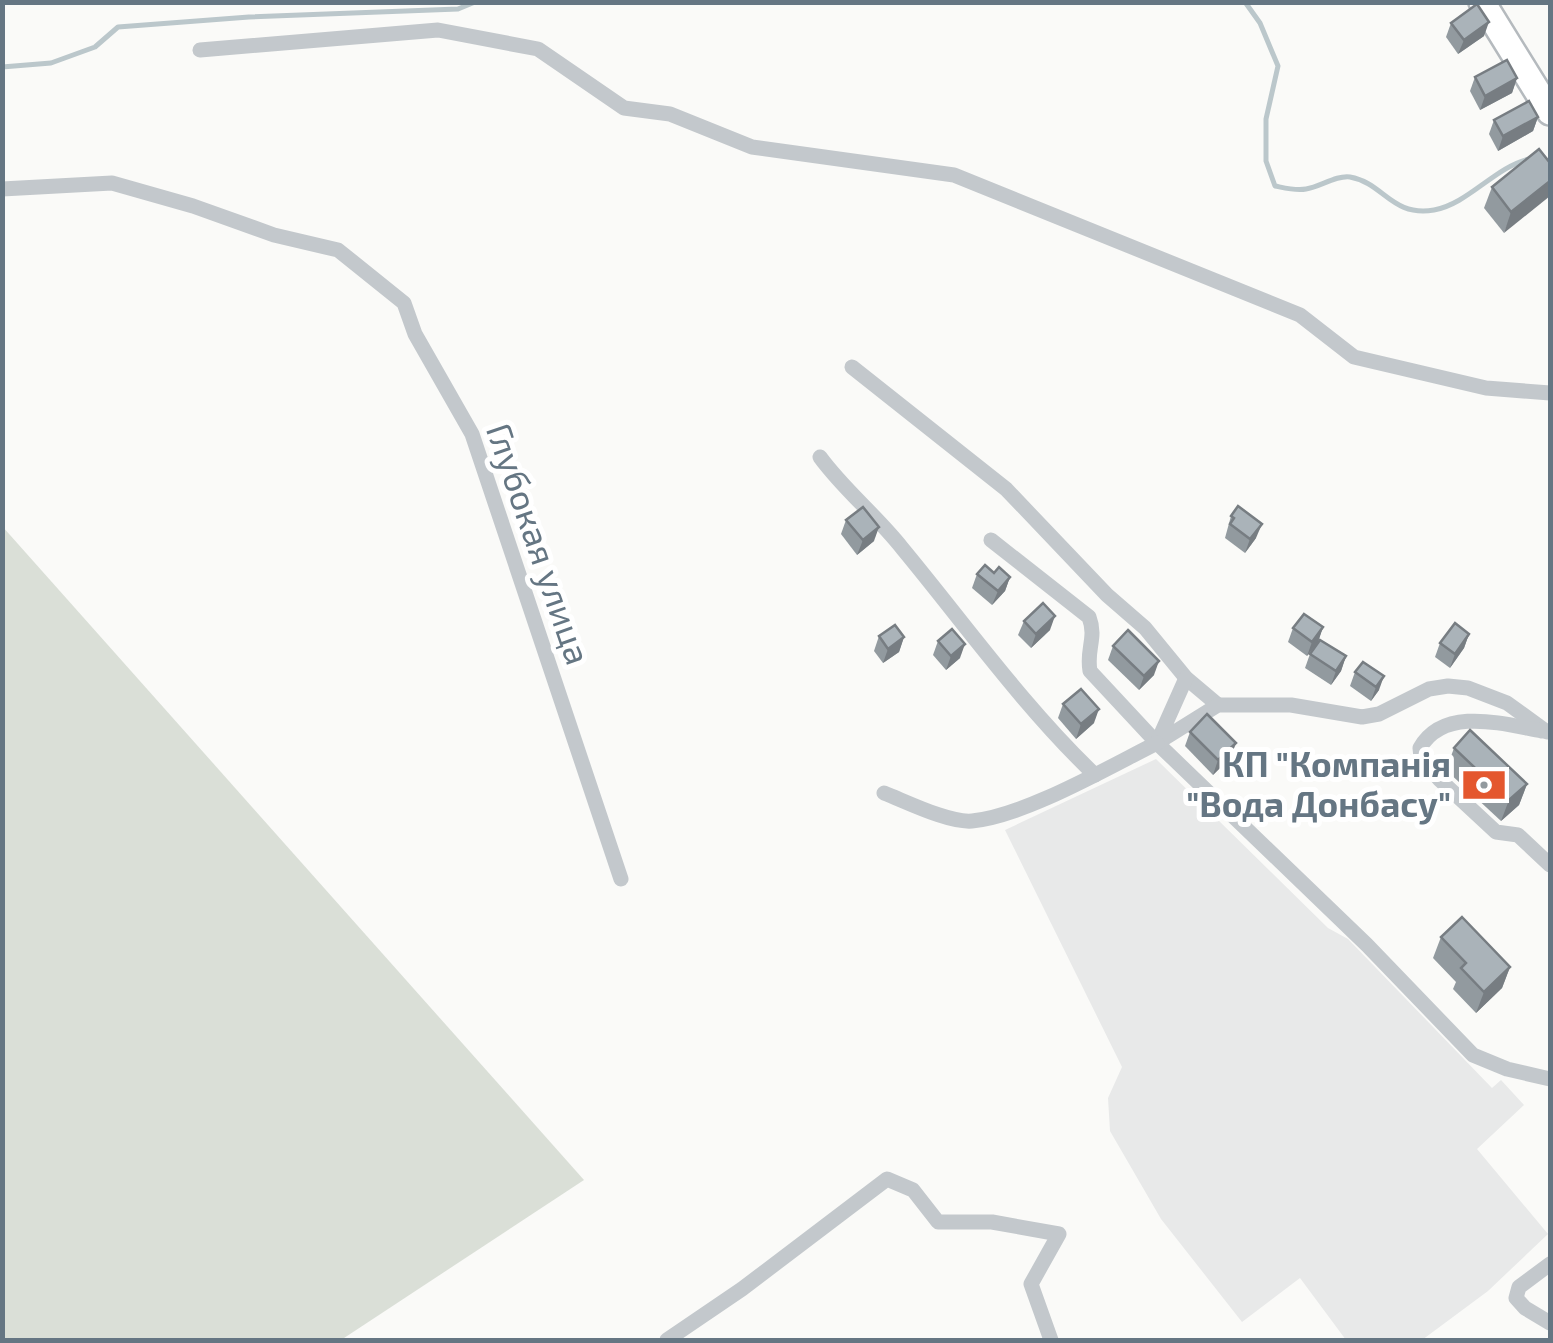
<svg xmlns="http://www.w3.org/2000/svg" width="1553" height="1343" font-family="'Exo 2',sans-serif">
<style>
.built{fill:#e8e9e9}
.green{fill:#dadfd7}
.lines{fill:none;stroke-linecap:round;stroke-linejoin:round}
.stream{stroke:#bbc7cb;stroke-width:5}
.primary-casing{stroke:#b5babe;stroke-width:30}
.street{stroke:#c3c8cc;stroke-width:15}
.primary{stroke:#fff;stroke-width:25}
.wall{fill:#929a9f}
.shaded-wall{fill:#777d82}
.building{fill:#aab3b9;stroke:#777d82;stroke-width:2.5}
.labels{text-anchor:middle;stroke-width:10;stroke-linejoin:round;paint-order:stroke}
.street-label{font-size:35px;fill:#657683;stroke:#fff}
.poi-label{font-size:35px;font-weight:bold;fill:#657683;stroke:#fff;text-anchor:end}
</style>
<rect width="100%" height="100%" fill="#fafaf8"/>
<!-- built -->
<path class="built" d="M1156,759L1328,928L1348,939L1492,1088L1501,1080L1524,1105L1477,1149L1548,1234L1488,1291L1422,1340H1346L1300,1278L1242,1322L1161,1219L1110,1131L1108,1098L1122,1067L1005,830Z"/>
<!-- green -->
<path class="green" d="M2,526L584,1180L341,1340H3Z"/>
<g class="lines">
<!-- stream -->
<g class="stream">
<path d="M1245,2L1260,23L1278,66L1266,119V161L1275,186C1285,188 1296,191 1306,189C1320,187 1336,175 1350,177C1384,183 1391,217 1434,210C1468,204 1495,167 1529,159"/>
<path d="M2,67L51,63L95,47L118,27L249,17L458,9L475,2"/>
</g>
<!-- primary casing -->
<g class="primary-casing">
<path id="primary" d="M1482,2L1550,112"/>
</g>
<!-- street -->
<g class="street">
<path d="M200,50L438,30L538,49L624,108L670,114L752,147L954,175L1300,315L1354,357L1486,388L1550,393"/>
<path d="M2,189L112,183L193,206L274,235L338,250L404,303L415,334L472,434L621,879"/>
<path d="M852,367L1006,489L1107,595L1145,628L1186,678L1218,705"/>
<path d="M820,457C844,490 877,516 902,548C965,624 1023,706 1095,775"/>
<path d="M991,540L1089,617C1097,638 1086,649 1090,671L1157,743L1367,945L1473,1055L1507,1069L1550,1079"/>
<path d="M1186,678L1157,743L1218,705H1291L1362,717L1379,714L1429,689L1448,686L1468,688L1507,703L1547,732"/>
<path d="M1542,731C1503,724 1444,706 1420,748L1421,758L1440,780L1496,832L1518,835L1550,865"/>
<path d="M884,793C907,802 949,823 972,821C1025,816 1109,767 1157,743"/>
<path d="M1550,1264L1519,1287L1516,1298L1525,1308L1550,1323"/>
<path d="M667,1340L742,1289L887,1179L913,1190L938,1222H992L1059,1234L1031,1284L1051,1340"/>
</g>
<!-- primary -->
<use href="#primary" class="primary"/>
</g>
<!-- wall -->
<g class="wall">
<path d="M1451,23L1484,36L1458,54L1446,37Z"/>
<path d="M1475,77L1517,78L1512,93L1480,110L1470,91Z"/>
<path d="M1538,117L1533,131L1498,151L1489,134L1494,120Z"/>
<path d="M1539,149L1504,233L1484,208L1492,187Z"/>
<path d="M1231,516L1256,538L1245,553L1225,538Z"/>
<path d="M846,520L874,541L857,555L841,534Z"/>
<path d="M994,573L1010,577L1005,591L992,605L972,588L977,574Z"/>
<path d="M1024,621L1050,630L1031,648L1018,635Z"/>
<path d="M1323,627L1318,642L1307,656L1288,642L1293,628Z"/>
<path d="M1469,634L1464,648L1450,668L1435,657L1440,643Z"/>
<path d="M879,636L904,637L899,652L883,663L874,651Z"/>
<path d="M938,641L960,658L946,670L933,655Z"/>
<path d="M1113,646L1154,675L1139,690L1108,660Z"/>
<path d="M1310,654L1346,656L1341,671L1331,685L1305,668Z"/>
<path d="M1363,662L1379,690L1371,701L1350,686L1355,672Z"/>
<path d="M1063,704L1094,723L1076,739L1058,718Z"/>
<path d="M1190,732L1231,757L1213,775L1185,746Z"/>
<path d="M1454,748L1527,784L1519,805L1501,821L1446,770Z"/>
<path d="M1441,937L1510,967L1502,988L1476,1013L1453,989L1456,982L1433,958Z"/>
</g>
<!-- shaded-wall -->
<g class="shaded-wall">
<path d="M1489,22L1484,36L1458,54L1464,40Z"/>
<path d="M1517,78L1512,93L1480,110L1485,96Z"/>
<path d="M1538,117L1533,131L1498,151L1503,136Z"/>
<path d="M1550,181V196L1504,233L1511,212Z"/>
<path d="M1262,524L1256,538L1245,553L1250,539Z"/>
<path d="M879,527L874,541L857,555L863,540Z"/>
<path d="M1010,577L1005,591L992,605L998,591Z"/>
<path d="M1055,616L1050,630L1031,648L1036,634Z"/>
<path d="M1323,627L1318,642L1307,656L1312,642Z"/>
<path d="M1469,634L1464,648L1450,668L1455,654Z"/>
<path d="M904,637L899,652L883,663L888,649Z"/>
<path d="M965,644L960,658L946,670L951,656Z"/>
<path d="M1346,656L1341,671L1331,685L1336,671Z"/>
<path d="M1159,661L1154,675L1139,690L1144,676Z"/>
<path d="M1384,676L1379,690L1371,701L1376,687Z"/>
<path d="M1099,709L1094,723L1076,739L1081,724Z"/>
<path d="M1236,743L1231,757L1213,775L1218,760Z"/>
<path d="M1527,784L1519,805L1501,821L1509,800Z"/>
<path d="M1510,967L1502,988L1476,1013L1484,992Z"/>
</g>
<!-- building -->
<g class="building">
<path d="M1477,4L1489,22L1464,40L1451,23Z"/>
<path d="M1507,60L1517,78L1485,96L1475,77Z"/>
<path d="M1529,101L1538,117L1503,136L1494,120Z"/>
<path d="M1539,149L1550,163V181L1511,212L1492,187Z"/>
<path d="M1238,506L1262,524L1250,539L1230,524L1234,518L1231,516Z"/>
<path d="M863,507L879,527L863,540L846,520Z"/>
<path d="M985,565L994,573L999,567L1010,577L998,591L977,574Z"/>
<path d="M1043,603L1055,616L1036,634L1024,621Z"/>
<path d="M1304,614L1323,627L1312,642L1293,628Z"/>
<path d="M1455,623L1469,634L1455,654L1440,643Z"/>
<path d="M895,625L904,637L888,649L879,636Z"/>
<path d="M952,629L965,644L951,656L938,641Z"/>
<path d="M1128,630L1159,661L1144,676L1113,646Z"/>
<path d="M1320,640L1346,656L1336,671L1310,654Z"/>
<path d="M1363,662L1384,676L1376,687L1355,672Z"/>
<path d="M1081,689L1099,709L1081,724L1063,704Z"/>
<path d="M1207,714L1236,743L1218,760L1190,732Z"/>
<path d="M1470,730L1527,784L1509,800L1454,748Z"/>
<path d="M1462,917L1510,967L1484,992L1461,968L1466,963L1441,937Z"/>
</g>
<!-- icons -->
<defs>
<g id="bank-bare" transform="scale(3.45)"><path d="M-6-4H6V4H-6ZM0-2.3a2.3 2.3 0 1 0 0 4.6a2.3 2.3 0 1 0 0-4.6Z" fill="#e4572e" stroke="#fff" stroke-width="2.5" paint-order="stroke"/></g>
</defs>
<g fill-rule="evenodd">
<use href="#bank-bare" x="1484" y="785"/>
</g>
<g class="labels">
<!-- street labels -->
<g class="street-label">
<text transform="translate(538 544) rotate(71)" y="12">Глубокая улица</text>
</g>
<!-- poi labels -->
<g class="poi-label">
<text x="1451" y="777">КП "Компанія<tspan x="1451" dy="40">"Вода Донбасу"</tspan></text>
</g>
</g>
<!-- border -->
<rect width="1553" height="1343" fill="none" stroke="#657683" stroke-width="10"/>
</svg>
